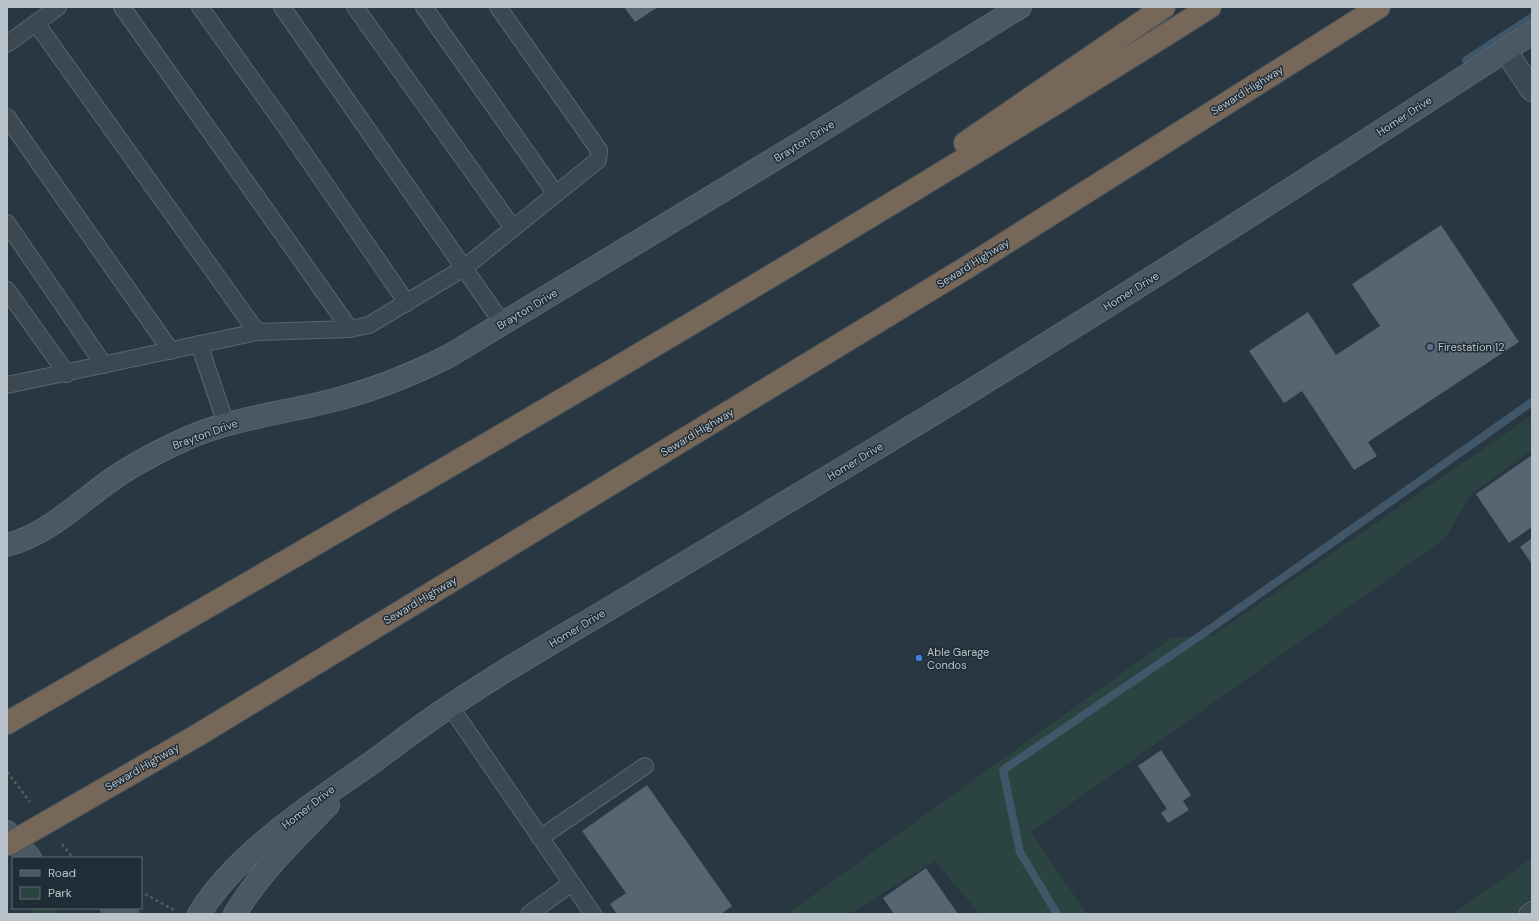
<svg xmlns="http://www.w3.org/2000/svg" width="1539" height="921" viewBox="0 0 1539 921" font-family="'DM Sans',sans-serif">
<rect width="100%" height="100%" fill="#283741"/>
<path fill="#2b4442" d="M1532 415V450L1470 495 1446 538 1031 832 1087 914H980L935 861 849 914H794L791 911 1171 638 1214 635Z
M1532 858V901L1514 914H1452Z
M30 908H52L60 914H32Z"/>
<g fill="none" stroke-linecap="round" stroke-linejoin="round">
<path stroke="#3f5769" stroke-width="8" d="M1466 60 1532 17
M1057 914 1020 852 1003 770 1207 631 1532 402"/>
</g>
<path fill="#566571" d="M624 7H658L635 22Z
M1441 225 1519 342 1368 442 1377 456 1354 470 1302 391 1284 403 1249 351 1308 312 1336 355 1380 326 1352 284Z
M1532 455V527L1509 543 1476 494Z
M1532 538V564L1520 547Z
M1161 750 1191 795 1183 801 1189 810 1168 823 1161 813 1167 809 1138 766Z
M647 785 732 906 721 914H617L610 904 626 893 582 831Z
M926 868 958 914H894L883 898Z"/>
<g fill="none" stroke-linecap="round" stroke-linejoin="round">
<g stroke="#5a666e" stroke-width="18">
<path id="lane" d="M122 7 350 329
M200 7 281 120 407 303
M282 7 503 324
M355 7 513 228
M424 7 556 194
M36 23 257 332
M7 44 58 7
M7 117 171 351
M7 223 104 365
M7 290 67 374
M199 344 226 424
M7 385 257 332 350 329 369 325 464 268 598 160 599 150 498 7
M450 706 593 914
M540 838 645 766
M529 914 572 883
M1527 914 1532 910"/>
</g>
<g stroke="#5a666e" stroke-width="24">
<path id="street" d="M1505 50 1532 90"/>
</g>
<g stroke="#5a666e" stroke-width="24">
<path id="secondary" d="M7 545C49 534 79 502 114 478 139 461 165 448 192 436 236 418 284 413 330 401 371 391 411 375 449 356L801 143 1020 7
M7 832 30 858
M112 908 127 914
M199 914C236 854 309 806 367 766 395 746 422 724 452 705 505 669 562 637 617 604 693 559 769 513 845 467 1077 328 1305 181 1532 33
M235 914C260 872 295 839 328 805"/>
</g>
<g stroke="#47535b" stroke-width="24">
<path id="highway" d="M965 143 1164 7
M7 723C411 489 815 256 1210 7
M198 735 969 266 1379 7"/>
</g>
<path stroke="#4a605f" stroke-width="2.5" stroke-dasharray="3 3" stroke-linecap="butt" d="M7 772 30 802
M62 844 73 858
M145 894 174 910"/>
<use href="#lane" stroke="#3c4851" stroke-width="16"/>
<use href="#street" stroke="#3c4851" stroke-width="22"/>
<use href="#secondary" stroke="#4a5864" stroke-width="22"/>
<use href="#highway" stroke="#776759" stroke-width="22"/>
<g stroke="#47535b" stroke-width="24" stroke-linecap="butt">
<path id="highway-bridge" d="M7 845 198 735"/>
</g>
<use href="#highway-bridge" stroke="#776759" stroke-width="22"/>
</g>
<circle fill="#5c6f8a" stroke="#212d36" stroke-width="1.5" cx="1430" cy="347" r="4"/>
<circle fill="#3f7fe0" stroke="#212d36" stroke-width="1.5" cx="919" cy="658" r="4"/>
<g text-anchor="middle" stroke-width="3" stroke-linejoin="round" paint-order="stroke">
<g font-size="11" fill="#b9c3cb" stroke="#212d36">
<text transform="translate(1247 90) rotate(-32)" y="4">Seward Highway</text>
<text transform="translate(1404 116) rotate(-33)" y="4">Homer Drive</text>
<text transform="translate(804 141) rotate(-32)" y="4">Brayton Drive</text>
<text transform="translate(973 263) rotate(-32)" y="4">Seward Highway</text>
<text transform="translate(1131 291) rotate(-32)" y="4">Homer Drive</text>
<text transform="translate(527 309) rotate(-31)" y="4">Brayton Drive</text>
<text transform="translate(697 432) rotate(-31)" y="4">Seward Highway</text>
<text transform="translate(205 434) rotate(-20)" y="4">Brayton Drive</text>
<text transform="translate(855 461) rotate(-31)" y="4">Homer Drive</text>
<text transform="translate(420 600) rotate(-31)" y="4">Seward Highway</text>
<text transform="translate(577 628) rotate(-31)" y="4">Homer Drive</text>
<text transform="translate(142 767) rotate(-30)" y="4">Seward Highway</text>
<text transform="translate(308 807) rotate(-38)" y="4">Homer Drive</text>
</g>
<g font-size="11" fill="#b9c3cb" stroke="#212d36" text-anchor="start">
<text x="1438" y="351">Firestation 12</text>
<text x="927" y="656">Able Garage<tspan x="927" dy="13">Condos</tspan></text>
</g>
</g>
<rect width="1539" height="921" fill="none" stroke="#b9c3cb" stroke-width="16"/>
<rect x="12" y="857" width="130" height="52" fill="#212d36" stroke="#5e6972"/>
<rect x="20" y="870" width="20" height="6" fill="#4a5864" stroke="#5e6972"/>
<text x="48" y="877" font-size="12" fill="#b9c3cb">Road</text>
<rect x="20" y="887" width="20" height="12" fill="#2b4442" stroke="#5e6972"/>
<text x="48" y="897" font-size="12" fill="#b9c3cb">Park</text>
</svg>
